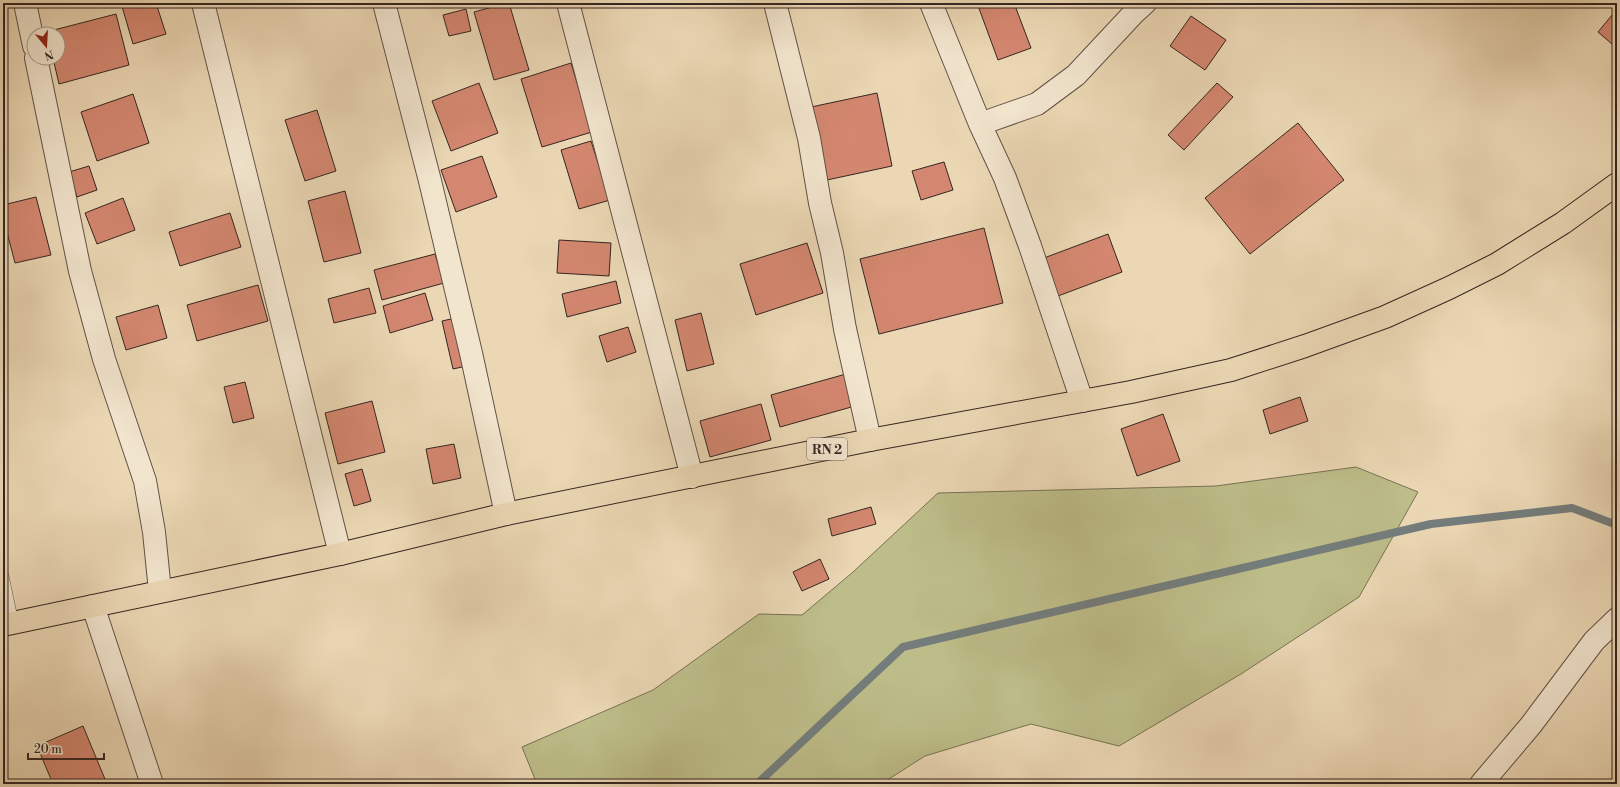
<svg xmlns="http://www.w3.org/2000/svg" width="1620" height="787" viewBox="0 0 1620 787" font-family="'Libre Bodoni',serif">
<rect width="100%" height="100%" fill="#ebd7b4"/>
<filter id="stains"><feTurbulence type="fractalNoise" baseFrequency=".005" numOctaves="4"/><feColorMatrix values="0 0 0 0 .2 0 0 0 0 .09 0 0 0 0 .02 0 0 0 .5 -.17"/></filter>
<radialGradient id="worn" r=".72"><stop offset=".6" stop-color="#630" stop-opacity="0"/><stop offset="1" stop-color="#630" stop-opacity=".3"/></radialGradient>
<path fill="#bdbd89" stroke="#787255" d="M1356 467 1418 492 1359 597 1241 674 1119 746 1031 724 925 756 881 784H537L522 747 653 690 759 614 802 615 853 572 938 493 1216 486Z"/>
<g fill="none" stroke-linecap="round" stroke-linejoin="round">
<path stroke="#747d7c" stroke-width="8" d="M757 784 903 647 1431 524 1572 508 1617 525"/>
</g>
<path fill="#d48770" stroke="#342621" d="M121 3H156L166 34 133 44Z
M469 3H488L470 8Z
M507 3H509L529 70 494 80 474 12Z
M977 3H1014L1031 48 998 60Z
M466 9 471 31 449 36 443 15Z
M1617 9V39L1612 44 1598 32Z
M116 14 129 65 59 84 53 58H58V34H47L46 32Z
M1191 16 1226 40 1205 70 1170 46Z
M571 63 592 132 542 147 521 79Z
M479 83 498 133 451 151 432 101Z
M1217 83 1233 97 1184 150 1168 135Z
M877 93 892 166 827 180 811 107Z
M133 94 149 143 97 161 81 112Z
M317 110 336 171 305 181 285 120Z
M1298 123 1344 180 1250 254 1205 198Z
M591 141 610 200 579 209 561 150Z
M482 156 497 197 456 212 441 170Z
M944 162 953 190 921 200 912 171Z
M89 166 97 190 77 197 69 172Z
M345 191 361 253 324 262 308 201Z
M36 197 51 255 15 263 3 217V205Z
M123 198 135 230 97 244 85 213Z
M230 213 241 247 180 266 169 232Z
M984 228 1003 303 879 334 860 259Z
M1108 234 1122 272 1058 296 1044 258Z
M559 240 611 243 609 276 557 273Z
M807 243 823 293 756 315 740 264Z
M435 254 444 283 382 300 374 270Z
M616 281 621 303 567 317 562 294Z
M258 285 268 321 197 341 187 305Z
M369 288 376 313 334 323 328 299Z
M425 293 433 320 390 333 383 306Z
M158 305 167 338 126 350 116 317Z
M701 313 714 364 687 371 675 320Z
M460 317 471 365 453 369 442 321Z
M628 327 636 352 607 362 599 336Z
M846 374 855 406 780 427 771 395Z
M245 382 254 418 233 423 224 387Z
M1300 397 1308 421 1270 434 1263 410Z
M372 401 385 452 338 464 325 413Z
M761 404 771 440 710 457 700 421Z
M1163 414 1180 461 1137 476 1121 429Z
M454 444 461 478 433 484 426 449Z
M362 469 371 501 354 506 345 474Z
M871 507 876 524 832 536 828 519Z
M820 559 829 579 802 591 793 572Z
M83 726 107 784H53L37 746Z"/>
<g fill="none" stroke-linecap="round" stroke-linejoin="round">
<g stroke="#625246" stroke-width="12">
<path id="service" d="M3 576 13 623"/>
</g>
<g stroke="#625246" stroke-width="24">
<path id="minor" d="M25 3 34 46
M203 3 340 554
M384 3 430 181 471 353 506 514
M568 3 692 477
M775 3 809 138 820 203 832 253 845 329 870 440
M931 3 980 124 1005 178 1030 246 1082 401
M36 58 80 271 104 359 145 481 154 532 160 591
M980 124 1037 104 1076 75 1133 14 1145 3
M93 606 152 784
M1481 784 1531 725 1594 641 1617 619"/>
</g>
<g stroke="#342621" stroke-width="24">
<path id="trunk" d="M3 625 340 554 506 514 870 440 1131 392 1231 370 1305 346 1385 317 1449 288 1497 264 1563 223 1617 184"/>
</g>
<use href="#service" stroke="#f2e5ce" stroke-width="11"/>
<use href="#minor" stroke="#f2e5ce" stroke-width="22"/>
<use href="#trunk" stroke="#ebd7b4" stroke-width="22"/>
</g>
<g text-anchor="middle" stroke-width="3" stroke-linejoin="round" paint-order="stroke">
<rect fill="#f2e5ce" stroke="#6d5f55" stroke-width="1" x="807" y="438" width="40" height="22" rx="3"/>
<g font-size="13" font-weight="bold" fill="#342621">
<text x="827" y="454">RN 2</text>
</g>
</g>
<rect width="1620" height="787" fill="none" stroke="#ebd7b4" stroke-width="16"/>
<rect x="4" y="4" width="1612" height="779" fill="none" stroke="#342621" stroke-width="2"/>
<rect x="8" y="8" width="1604" height="771" fill="none" stroke="#342621"/>
<g transform="translate(46 46) rotate(162)"><circle r="19" fill="#f2e5ce" stroke="#a69989"/>
<path d="M0-3L7 15L0 10L-7 15Z" fill="#8f2418"/>
<text y="-6" font-size="11" font-weight="bold" text-anchor="middle" fill="#342621">N</text>
</g>
<path d="M28 753v6h76v-6" fill="none" stroke="#342621" stroke-width="2"/>
<text x="34" y="753" font-size="12" fill="#342621" stroke="#f2e5ce" stroke-width="3" paint-order="stroke">20 m</text>
<rect width="100%" height="100%" filter="url(#stains)"/>
<rect width="100%" height="100%" fill="url(#worn)"/>
</svg>
